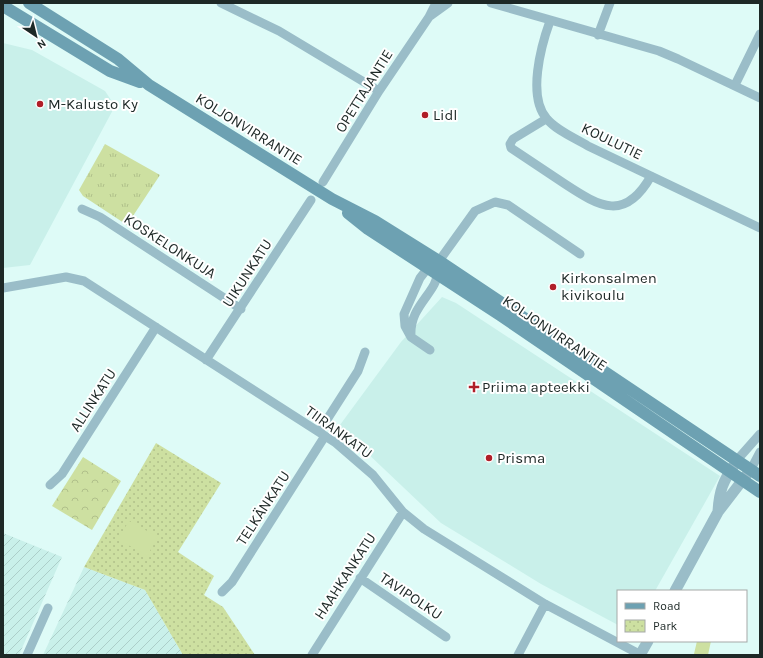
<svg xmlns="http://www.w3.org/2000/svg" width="763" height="658" viewBox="0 0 763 658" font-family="Karla,sans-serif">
<defs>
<pattern id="industrial-furrows" width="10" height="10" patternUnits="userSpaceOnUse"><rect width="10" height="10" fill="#c9f0ea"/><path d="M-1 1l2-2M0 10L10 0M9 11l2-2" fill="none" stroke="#accec9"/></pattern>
<pattern id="grass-tufts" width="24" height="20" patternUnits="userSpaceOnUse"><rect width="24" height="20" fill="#cde0a1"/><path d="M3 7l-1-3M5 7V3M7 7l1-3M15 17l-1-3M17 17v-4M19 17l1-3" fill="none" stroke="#b0c08a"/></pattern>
<pattern id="forest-crowns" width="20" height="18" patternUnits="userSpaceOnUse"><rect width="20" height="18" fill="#cde0a1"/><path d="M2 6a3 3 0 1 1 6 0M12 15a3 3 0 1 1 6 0" fill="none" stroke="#b0c08a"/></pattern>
<pattern id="park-dots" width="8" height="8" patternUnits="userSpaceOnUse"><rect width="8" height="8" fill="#cde0a1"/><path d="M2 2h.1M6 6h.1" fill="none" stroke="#b0c08a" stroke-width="1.8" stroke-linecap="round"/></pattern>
</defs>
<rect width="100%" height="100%" fill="#defbf7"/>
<path fill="#c9f0ea" d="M3 43 32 50 105 91 115 106 30 265 3 268Z
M442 297 456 303 720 476 655 591H618V625L541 584 441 523 364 450 337 429 401 342Z"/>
<path fill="url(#industrial-furrows)" d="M3 533 62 557 19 655H3Z
M84 567 145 590 183 655H43Z"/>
<path fill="url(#grass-tufts)" d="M105 144 160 175 127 225 83 196 79 190Z"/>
<path fill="url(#forest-crowns)" d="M83 457 121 481 92 530 52 506Z"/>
<path fill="url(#park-dots)" d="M156 443 221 483 178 552 214 576 204 595 223 607 255 655H183L145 590 84 567Z"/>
<path fill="#cde0a1" d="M129 521 158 537 147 556 118 539Z
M697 641H711L708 655 694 654Z"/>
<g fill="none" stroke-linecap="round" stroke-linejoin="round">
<path stroke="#9abdc8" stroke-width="9" d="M221 3 279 31 379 91
M491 3 659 51 678 59 760 98
M430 16 448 3
M550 21C541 46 527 97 547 119 557 131 575 138 588 146L760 228
M598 35 610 3
M735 85 760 34
M546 119 513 139 510 144 511 148C529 160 547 172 565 184 600 207 625 222 651 176
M323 182 379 91 429 17 436 3
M82 209 100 217 241 309
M3 288 66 277 84 281 336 443 373 475 403 512 424 529 545 604 641 655
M411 336C409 305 438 293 438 270
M430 350 411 337 405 326 404 314 420 278 427 269 439 261 475 211 495 202 508 205 580 254
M206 360 311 200
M319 432 358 371 365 352
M737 460 760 434
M751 469 760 452
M50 485 62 474 156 327
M360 578 446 637
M222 592 232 582 325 436
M27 655 48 608
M312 655 403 512
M518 655 545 604"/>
<path stroke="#9abdc8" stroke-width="11" d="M718 512C719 491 723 481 735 464
M675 591 718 512 748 473
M640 655 648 641"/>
<path stroke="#6da1b2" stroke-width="12" d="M29 3 118 59 149 85 332 199 375 221 439 261 760 476
M3 6 110 71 140 82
M348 213 368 229 500 315 760 492"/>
</g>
<g fill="#b01e28" stroke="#fff" stroke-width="1.5">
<circle cx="40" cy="104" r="4"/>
<circle cx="425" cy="115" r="4"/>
<circle cx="553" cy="287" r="4"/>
<path d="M472 381h4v4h4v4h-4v4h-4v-4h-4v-4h4z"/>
<circle cx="489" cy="458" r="4"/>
</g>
<g text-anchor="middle" stroke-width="4" stroke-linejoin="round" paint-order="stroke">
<g font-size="15" fill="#1d2826" stroke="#fff">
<text transform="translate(364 91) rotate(-58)" y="5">OPETTAJANTIE</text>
<text transform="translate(249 129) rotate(32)" y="5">KOLJONVIRRANTIE</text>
<text transform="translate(612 141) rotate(26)" y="5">KOULUTIE</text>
<text transform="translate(170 246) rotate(33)" y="5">KOSKELONKUJA</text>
<text transform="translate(247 273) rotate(-57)" y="5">UIKUNKATU</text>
<text transform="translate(555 333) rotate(34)" y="5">KOLJONVIRRANTIE</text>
<text transform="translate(93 400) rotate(-57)" y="5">ALLINKATU</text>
<text transform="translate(339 432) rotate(36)" y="5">TIIRANKATU</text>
<text transform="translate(263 508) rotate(-57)" y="5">TELKÄNKATU</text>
<text transform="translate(345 576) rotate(-57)" y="5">HAAHKANKATU</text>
<text transform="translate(411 596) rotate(34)" y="5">TAVIPOLKU</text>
</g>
<g font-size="15" fill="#1d2826" stroke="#fff" text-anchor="start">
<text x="48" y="109">M-Kalusto Ky</text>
<text x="433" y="120">Lidl</text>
<text x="561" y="283">Kirkonsalmen<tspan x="561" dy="17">kivikoulu</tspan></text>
<text x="482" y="392">Priima apteekki</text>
<text x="497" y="463">Prisma</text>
</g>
</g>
<rect width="763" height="658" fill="none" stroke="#1d2826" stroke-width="8"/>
<rect x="617" y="590" width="130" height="52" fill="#ffffff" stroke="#a5a9a8"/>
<rect x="625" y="603" width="20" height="6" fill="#6da1b2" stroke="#a5a9a8"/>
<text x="653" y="610" font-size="12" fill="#1d2826">Road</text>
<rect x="625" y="620" width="20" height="12" fill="url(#park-dots)" stroke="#a5a9a8"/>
<text x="653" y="630" font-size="12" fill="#1d2826">Park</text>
<g transform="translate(36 36) rotate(145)" stroke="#ffffff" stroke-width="3" paint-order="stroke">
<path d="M0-3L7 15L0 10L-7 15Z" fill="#1d2826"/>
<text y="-6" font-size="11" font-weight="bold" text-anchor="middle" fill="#1d2826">N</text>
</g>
</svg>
